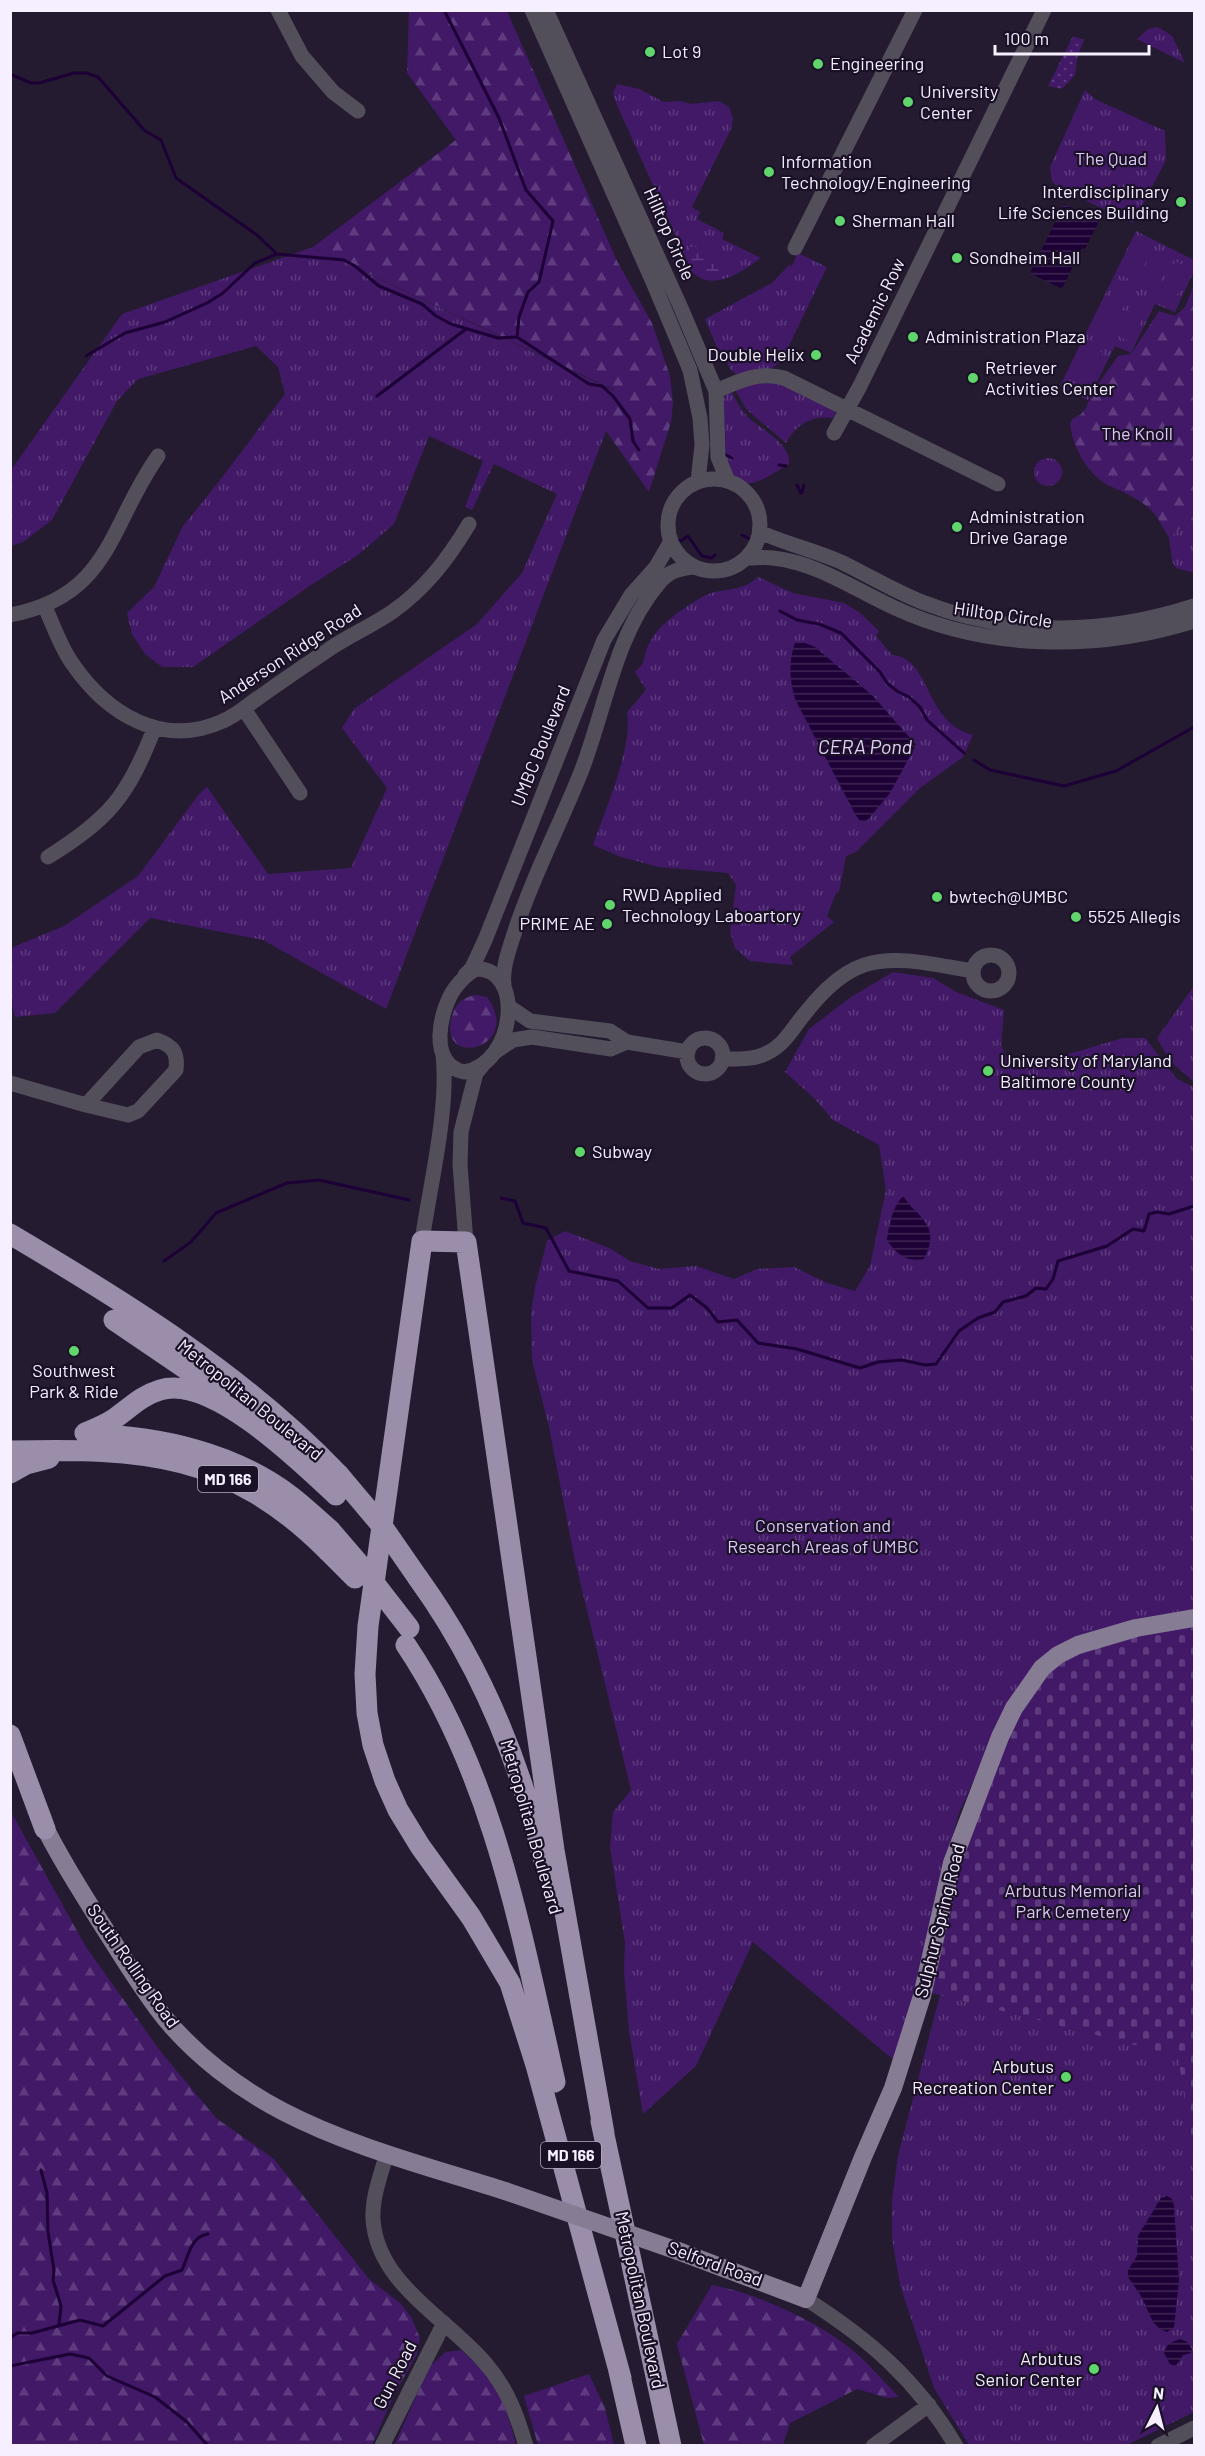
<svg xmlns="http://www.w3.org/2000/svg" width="1205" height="2456" viewBox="0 0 1205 2456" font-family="Barlow,sans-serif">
<defs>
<pattern id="grass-tufts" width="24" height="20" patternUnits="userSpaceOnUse" patternTransform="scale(1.5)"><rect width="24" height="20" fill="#411967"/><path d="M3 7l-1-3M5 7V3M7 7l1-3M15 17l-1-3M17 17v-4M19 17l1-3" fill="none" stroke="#5d3b7e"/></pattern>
<pattern id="forest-firs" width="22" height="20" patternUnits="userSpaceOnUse" patternTransform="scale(1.5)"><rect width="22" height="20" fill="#411967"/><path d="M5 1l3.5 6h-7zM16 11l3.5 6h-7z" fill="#5d3b7e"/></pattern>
<pattern id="wetland-marsh" width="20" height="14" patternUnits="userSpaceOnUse" patternTransform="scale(1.5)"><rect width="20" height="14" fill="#411967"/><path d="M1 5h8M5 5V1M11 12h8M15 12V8" fill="none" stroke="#5d3b7e"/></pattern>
<pattern id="cemetery-stones" width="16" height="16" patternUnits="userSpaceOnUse" patternTransform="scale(1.5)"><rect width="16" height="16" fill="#411967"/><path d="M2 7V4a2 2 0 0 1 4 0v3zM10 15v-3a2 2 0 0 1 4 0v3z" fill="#5d3b7e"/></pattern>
<pattern id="garden-dots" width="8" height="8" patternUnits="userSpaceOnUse" patternTransform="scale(1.5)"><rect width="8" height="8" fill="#411967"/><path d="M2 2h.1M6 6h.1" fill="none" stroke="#5d3b7e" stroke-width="1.8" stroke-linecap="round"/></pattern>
<pattern id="water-rules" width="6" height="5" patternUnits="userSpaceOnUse" patternTransform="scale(1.5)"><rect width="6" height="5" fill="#1d0036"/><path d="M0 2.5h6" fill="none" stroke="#3e2654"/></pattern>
</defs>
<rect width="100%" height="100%" fill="#241b31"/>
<path fill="url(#grass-tufts)" d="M1158 27 1172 36 1185 63 1137 39 1148 29Z
M617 84 639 89 664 102 680 101 691 104 719 101 729 107 733 119 731 129 692 207 700 212 697 219 724 233 722 239 761 258C743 271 713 293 692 272L617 105 613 93Z
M1085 90 1095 99 1165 131 1166 160 1133 223 1057 187 1052 181 1050 167Z
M1136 231 1194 260V271L1175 312 1155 304 1131 353 1115 346 1088 400 1060 386Z
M313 247 614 391 606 431 386 1009 263 940 150 918 55 1013 15 1017 11 1001V948L64 926 138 876 199 794 207 787 268 874 351 868 387 788 342 728 354 709 477 624 522 573 557 494 494 464 472 510 465 507 483 461 429 436 394 524 358 555 311 585 193 667H162L145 654 132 634 127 613 154 587 183 526 217 484 285 394 278 367 256 346 138 379 117 401 52 520 23 542 11 546V470L122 314Z
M798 253 827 267 783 358 775 366 770 370 737 375 731 370 723 354 720 355 705 319 772 283 789 265 792 266Z
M757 381H775L836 412 833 418C811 415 796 425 786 443L746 409 736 391Z
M731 391C736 400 740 409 747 416 760 430 792 442 789 465L785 464 784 467C756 484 738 497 725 455L730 458V456L724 452 722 399Z
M1034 472a14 14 0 1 1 28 0a14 14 0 1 1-28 0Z
M1194 516V573L1176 568 1172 561 1169 538Z
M758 577 793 593 844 603 859 612 879 631 876 636 892 655C932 658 923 722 973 735L963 757 920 788 856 852 846 856 839 892 836 893 827 916 834 922 790 957 793 964 792 965 750 961 735 948 730 932 736 885 728 873 659 867 621 857 593 845C605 810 633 748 627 712L646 690 635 672C647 661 642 662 647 648 654 631 670 617 685 608 693 602 706 594 715 592 730 589 746 589 758 577Z
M893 972 933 978 956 992 1004 1010 1001 1046 1014 1070 1123 1038H1145L1177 1079 1194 1087V1612L1000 1722 959 1813 935 1897 918 1987 895 2061 753 1942 696 2066 643 2114 629 2031 624 1971 625 1943 610 1847 613 1812 631 1790 575 1561 549 1427 532 1360 531 1313 535 1287 547 1241 565 1231 609 1248 630 1261 659 1269 696 1266 734 1279 757 1269 794 1267 827 1283 855 1291 870 1266 886 1190 879 1145 833 1120 814 1098 785 1072 809 1029 851 997Z
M1194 986V1082L1170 1061 1157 1038Z
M940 1995 1179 2056 1194 2160V2412L1127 2445H969L934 2388 900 2285 892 2238V2200L898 2156Z"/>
<path fill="url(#forest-firs)" d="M409 11H507L617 261 652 323 670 376 673 403 671 422 649 492 606 431 614 390 313 247 456 140 407 73Z
M1194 285V516L1169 538C1164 530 1159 518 1152 511 1141 500 1126 493 1112 487 1089 477 1073 449 1070 424L1073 418 1080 415 1086 408 1093 391 1118 356 1131 354 1159 311 1175 316 1185 307Z
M475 995 487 997C525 1048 436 1071 452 1016 456 1003 462 998 475 995Z
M11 1812 86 1947 161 2052 216 2118 274 2159 369 2279 400 2303 411 2317 420 2338 417 2354 394 2395 372 2445H11Z
M712 2285C755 2293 810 2318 846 2345 865 2359 882 2380 899 2397L887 2398 857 2389 790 2423 783 2445H704L677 2344Z
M461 2350C496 2381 505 2400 516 2445L394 2446 429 2367 446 2352Z
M589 2374 605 2408 614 2445H538L524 2396Z"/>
<path fill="url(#wetland-marsh)" d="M690 247H697L707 259 732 263 733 269 719 276 696 272 688 251Z"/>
<path fill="url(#cemetery-stones)" d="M1194 1624V2160L1178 2056 928 1992 957 1865 1006 1740 1032 1689 1059 1661 1101 1643Z"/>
<path fill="url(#garden-dots)" d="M1073 36 1084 40 1077 58 1075 75 1062 89 1048 86Z"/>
<path fill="#411967" d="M1137 242 1152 250 1136 282 1121 275Z
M1156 252 1171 259 1155 292 1140 284Z
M1175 261 1190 269 1174 301 1159 294Z
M1112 293 1127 300 1111 332 1096 325Z
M1132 302 1147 309 1131 342 1116 335Z
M1088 345 1103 353 1087 385 1072 378Z"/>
<path fill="url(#water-rules)" d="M1064 204 1099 221 1085 249 1082 248 1062 289 1030 273Z
M795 643H805L815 647 873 696 916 745 890 793 866 822 860 821 855 814 795 699C790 680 788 663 795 643Z
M903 1196C920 1220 941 1225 924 1259 906 1262 897 1255 887 1240 889 1225 892 1208 903 1196Z
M1167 2196 1172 2199 1174 2206 1179 2281 1174 2327 1167 2332 1160 2329 1153 2322 1141 2296 1128 2277V2270L1137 2256 1138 2236 1161 2198Z
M1180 2339 1187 2342 1192 2349 1191 2353 1183 2355 1176 2366 1170 2364 1164 2353 1168 2344Z"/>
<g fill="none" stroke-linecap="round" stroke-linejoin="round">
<path stroke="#1d0036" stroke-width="3" d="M444 10 499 118 526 190 553 221 539 282 528 292 519 317 517 337
M10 74 31 83H39L74 73H86L98 77 145 131 161 140 176 178 257 235 277 254 344 260 355 266 379 286 422 304 436 316 451 324 498 338 517 337 589 384 602 386 613 396 630 419 633 441 639 450
M86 356 125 333 165 322 207 303 223 293 255 263 277 254
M377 396 466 329
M724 454 732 458
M779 465 786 466
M797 485 801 493
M802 493 804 485
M742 535 750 539
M677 540 681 541 688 536 702 556 711 558 715 555
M780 611 797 620 819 624 841 633 880 672 887 683 897 691 909 697 920 707 927 720 964 753
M974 760 990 770 1064 786 1116 771 1194 727
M501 1198 515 1201 523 1223 546 1228 569 1271 618 1281 648 1308H672L690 1295 707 1308 718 1322 737 1320 758 1343 797 1349 860 1368 878 1362 902 1360 925 1365 936 1364 959 1331 978 1318 995 1312 1003 1302 1026 1296 1036 1288 1046 1289 1053 1279 1058 1261 1107 1246 1133 1229 1144 1231 1149 1214 1157 1212 1169 1214 1194 1206
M164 1261 191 1242 216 1213 287 1183 319 1180 409 1200
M41 2170 47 2193 48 2232 54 2270 53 2280 61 2306 59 2324
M10 2338 17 2333H32L80 2320 103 2326 165 2276 182 2270C188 2257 191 2236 208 2234
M10 2366 70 2354 89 2358 107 2376 155 2397 187 2422 208 2446"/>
<path stroke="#534f5a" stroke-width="15" d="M278 10 302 56 333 92 358 111
M532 10 653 282 690 370 700 418 702 445 698 481
M546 10 681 308 716 391 718 457 728 481
M795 248 915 10
M716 391C739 381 759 371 784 378L998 484
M834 433 860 386 1044 10
M668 525a46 46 0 1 1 92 0a46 46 0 1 1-92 0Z
M760 532C786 544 814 550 841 562 868 575 894 591 922 602 1011 637 1105 635 1194 606
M746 558C755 558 764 557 773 558 818 563 855 590 895 608 988 651 1098 651 1194 621
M44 605C53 624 60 646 72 663 106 713 162 749 223 721 237 715 249 704 261 696 282 681 304 666 325 652 346 637 370 627 392 612 425 589 448 559 469 524
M10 615C111 596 109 525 158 456
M244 709 300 793
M48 857C109 819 128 796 154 729
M973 973a18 18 0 1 1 36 0a18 18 0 1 1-36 0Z
M476 969C524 967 517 1063 464 1072 427 1064 440 1009 455 988 461 980 467 974 476 969Z
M465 975 472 968 485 940 604 640 631 595 656 567 671 541
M504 985C502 969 508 953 513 937 531 880 559 827 581 772 605 711 615 634 659 583 669 571 680 568 695 567
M508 1006 530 1021 610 1031 627 1042 688 1052
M687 1056a18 18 0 1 1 36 0a18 18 0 1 1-36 0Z
M157 1040C173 1046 178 1052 176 1070L138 1111 128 1115 86 1105 139 1047Z
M495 1052 513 1040 532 1037 611 1049 627 1042
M722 1059C737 1059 754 1060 767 1053 782 1046 790 1033 799 1021 816 999 837 974 864 965 898 954 939 966 973 971
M10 1083 86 1105
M422 1241C430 1185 449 1110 443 1054
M466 1242 460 1165 461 1132 476 1073 482 1066
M387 2153C381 2174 372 2197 373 2219 377 2285 449 2319 486 2364 507 2388 517 2415 526 2446
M806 2299C869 2339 917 2380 956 2446
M382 2446 444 2323
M873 2446 929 2405
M1158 2446 1194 2428"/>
<path stroke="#867c94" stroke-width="18" d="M39 1816C57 1853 79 1888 101 1923 121 1954 141 1988 164 2017 195 2055 238 2088 282 2111 351 2147 430 2167 505 2191
M678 2251 806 2299 863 2157 893 2088 922 1996 952 1863 1000 1737 1014 1708 1042 1668 1058 1655 1078 1645 1136 1628 1194 1618"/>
<path stroke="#9a8eab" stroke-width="21" d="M10 1234C127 1303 245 1376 339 1475
M114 1320 220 1392
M85 1433C95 1429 105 1425 114 1419 130 1408 140 1396 160 1390 211 1374 300 1461 336 1495
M89 1434C161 1437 233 1452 292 1497 305 1507 317 1519 330 1530
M10 1451C143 1448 229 1452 328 1551
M10 1473 26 1464 49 1458
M418 1578C481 1665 520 1761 545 1865
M406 1645C493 1775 521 1931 555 2082
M10 1735 45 1829
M601 2121 671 2446
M604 2133 554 1850 466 1242 422 1241 368 1626 365 1674 367 1713 373 1745 385 1781 398 1810 420 1846 471 1917 510 1983 536 2065 621 2378
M618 2367 636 2446"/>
<path stroke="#867c94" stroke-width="18" d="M505 2191 678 2251"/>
<path stroke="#9a8eab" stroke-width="21" d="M339 1475 382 1526 418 1578
M330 1530 361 1566 409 1628
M328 1551 355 1578"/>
</g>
<g fill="#60d56b" stroke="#1b1127" stroke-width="2">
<circle cx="650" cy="52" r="6"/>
<circle cx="818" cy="64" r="6"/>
<circle cx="908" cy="102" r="6"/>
<circle cx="769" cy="172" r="6"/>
<circle cx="1181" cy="202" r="6"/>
<circle cx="840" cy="221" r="6"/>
<circle cx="957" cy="258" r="6"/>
<circle cx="913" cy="337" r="6"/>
<circle cx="816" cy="355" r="6"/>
<circle cx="973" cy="378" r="6"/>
<circle cx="957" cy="527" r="6"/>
<circle cx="937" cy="897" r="6"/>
<circle cx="610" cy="905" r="6"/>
<circle cx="1076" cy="917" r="6"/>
<circle cx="607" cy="924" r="6"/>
<circle cx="988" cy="1071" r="6"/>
<circle cx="580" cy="1152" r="6"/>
<circle cx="74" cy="1351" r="6"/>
<circle cx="1066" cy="2077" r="6"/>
<circle cx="1094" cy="2369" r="6"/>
</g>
<g text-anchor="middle" stroke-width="4.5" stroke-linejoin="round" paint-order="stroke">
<g fill="#1b1127" stroke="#b4acbe" stroke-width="1.5">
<rect x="198" y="1466" width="60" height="26" rx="4.5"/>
<rect x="541" y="2142" width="60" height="26" rx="4.5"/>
</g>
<g font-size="16" font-weight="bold" fill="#f5efff">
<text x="228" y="1485">MD 166</text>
<text x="571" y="2161">MD 166</text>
</g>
<g font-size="18" fill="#f5efff" stroke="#1b1127" text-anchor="start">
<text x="662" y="58">Lot 9</text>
<text x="830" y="70">Engineering</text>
<text x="920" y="98">University<tspan x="920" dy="21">Center</tspan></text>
<text x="781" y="168">Information<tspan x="781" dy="21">Technology/Engineering</tspan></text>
<text x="1169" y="198" text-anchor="end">Interdisciplinary<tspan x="1169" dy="21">Life Sciences Building</tspan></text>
<text x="852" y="227">Sherman Hall</text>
<text x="969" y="264">Sondheim Hall</text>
<text x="925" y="343">Administration Plaza</text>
<text x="804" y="361" text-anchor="end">Double Helix</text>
<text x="985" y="374">Retriever<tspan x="985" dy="21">Activities Center</tspan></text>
<text x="969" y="523">Administration<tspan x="969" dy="21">Drive Garage</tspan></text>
<text x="622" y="901">RWD Applied<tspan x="622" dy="21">Technology Laboartory</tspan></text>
<text x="949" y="903">bwtech@UMBC</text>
<text x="1088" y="923">5525 Allegis</text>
<text x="595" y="930" text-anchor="end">PRIME AE</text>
<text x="1000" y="1067">University of Maryland<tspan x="1000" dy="21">Baltimore County</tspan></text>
<text x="592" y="1158">Subway</text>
<text x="74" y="1377" text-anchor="middle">Southwest<tspan x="74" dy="21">Park &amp; Ride</tspan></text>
<text x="1054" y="2073" text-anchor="end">Arbutus<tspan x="1054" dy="21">Recreation Center</tspan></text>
<text x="1082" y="2365" text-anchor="end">Arbutus<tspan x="1082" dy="21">Senior Center</tspan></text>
</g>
<g font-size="18" fill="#dbc9f6" stroke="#1b1127">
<text x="1111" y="165">The Quad</text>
<text x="1137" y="440">The Knoll</text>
<text x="823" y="1532">Conservation and<tspan x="823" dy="21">Research Areas of UMBC</tspan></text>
<text x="1073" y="1897">Arbutus Memorial<tspan x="1073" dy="21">Park Cemetery</tspan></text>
</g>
<g font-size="18" fill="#f5efff" stroke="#1b1127">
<text transform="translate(669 234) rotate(66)" y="6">Hilltop Circle</text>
<text transform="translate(875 311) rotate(-64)" y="6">Academic Row</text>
<text transform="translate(1003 615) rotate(8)" y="6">Hilltop Circle</text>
<text transform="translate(290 654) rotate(-33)" y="6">Anderson Ridge Road</text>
<text transform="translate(541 746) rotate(-68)" y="6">UMBC Boulevard</text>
<text transform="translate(250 1400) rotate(39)" y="6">Metropolitan Boulevard</text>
<text transform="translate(531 1827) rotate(74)" y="6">Metropolitan Boulevard</text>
<text transform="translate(940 1921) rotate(-76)" y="6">Sulphur Spring Road</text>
<text transform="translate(133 1966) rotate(55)" y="6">South Rolling Road</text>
<text transform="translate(715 2264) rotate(20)" y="6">Selford Road</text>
<text transform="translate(640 2300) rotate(78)" y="6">Metropolitan Boulevard</text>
<text transform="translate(395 2375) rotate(-63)" y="6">Gun Road</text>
</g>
<g font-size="20" font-style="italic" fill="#e1cffc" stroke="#1b1127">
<text x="865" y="754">CERA Pond</text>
</g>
</g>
<rect width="1205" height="2456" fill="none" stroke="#f5efff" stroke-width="24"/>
<g transform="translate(1157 2408) rotate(6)" stroke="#1b1127" stroke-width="4.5" paint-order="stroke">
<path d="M0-4.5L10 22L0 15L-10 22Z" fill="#f5efff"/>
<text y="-9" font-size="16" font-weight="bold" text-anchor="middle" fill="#f5efff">N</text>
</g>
<path d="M995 45v9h154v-9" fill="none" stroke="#f5efff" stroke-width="3"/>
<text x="1004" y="45" font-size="18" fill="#f5efff" stroke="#1b1127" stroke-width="4.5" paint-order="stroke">100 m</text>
</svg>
